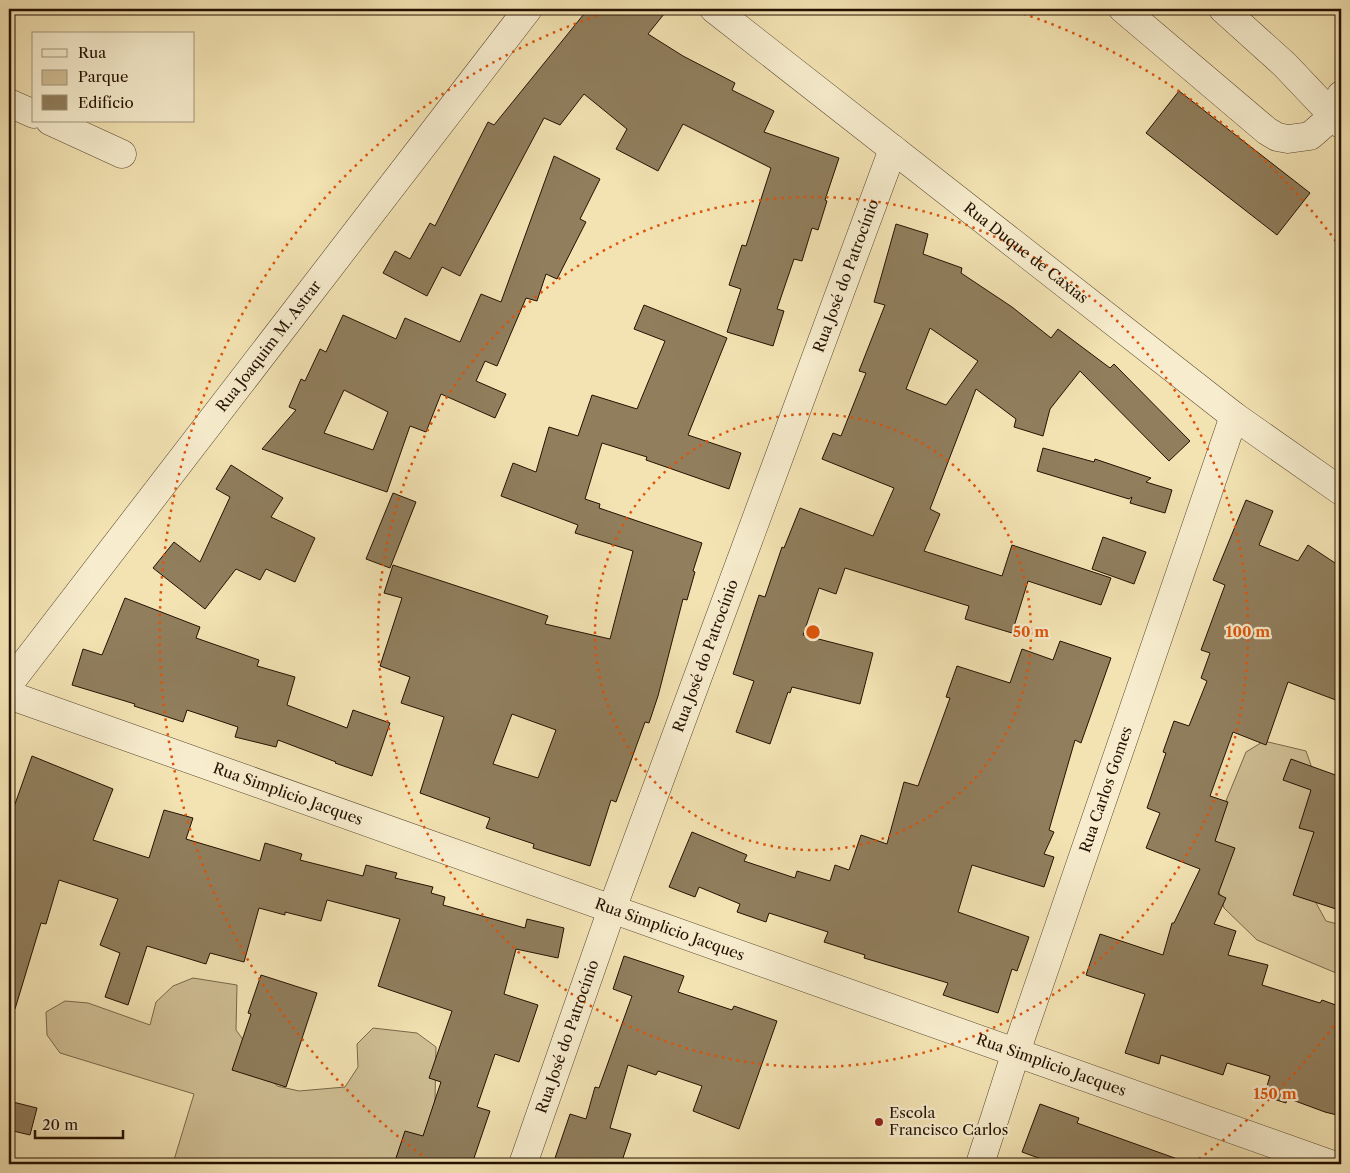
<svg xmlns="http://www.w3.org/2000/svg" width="1350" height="1173" viewBox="0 0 1350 1173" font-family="'Libre Caslon Text',serif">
<rect width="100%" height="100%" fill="#f3e3b3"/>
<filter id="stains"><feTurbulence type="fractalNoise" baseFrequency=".004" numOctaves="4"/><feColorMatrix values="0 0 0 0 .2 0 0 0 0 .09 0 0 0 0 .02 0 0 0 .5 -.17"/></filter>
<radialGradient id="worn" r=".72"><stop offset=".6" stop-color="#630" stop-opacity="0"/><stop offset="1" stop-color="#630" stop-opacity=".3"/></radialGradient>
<path fill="#d0bf95" stroke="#7a684a" d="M1264 741 1306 751 1328 814 1315 901 1326 921 1341 925V975L1257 940 1224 908 1210 862 1219 818 1246 752Z
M193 978 237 985 236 1030 277 1086 299 1091 345 1087 358 1067 357 1044 373 1028 417 1033 436 1047 434 1158 437 1164H174V1160L194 1094 60 1053 47 1035 46 1012 65 1001 88 1003 150 1025 156 1002 173 986Z"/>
<path fill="#907e5d" stroke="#241100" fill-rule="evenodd" d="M588 9H668L648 34 683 56 735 83 732 90 774 111 764 132 839 158 825 200 827 201 818 230 812 228 802 261 794 259 777 309 784 311 773 346 727 332 741 289 729 285 742 245 746 246 771 168 683 124 658 171 616 149 627 129 584 94 560 125 544 118 460 276 442 267 427 296 383 273 395 251 410 259 430 223 435 226 488 122 494 125Z
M1179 91 1310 193 1277 235 1146 133Z
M554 156 600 179 580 219 586 222 557 279 546 274 537 301 526 298 497 366 485 361 476 381 506 394 495 418 441 394 426 432 410 426 387 492 262 449 296 410 289 407 301 379 305 381 320 349 326 352 343 315 396 339 405 318 460 342 481 294 501 302ZM344 390 388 412 373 450 324 433Z
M896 224 928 234 923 254 962 268 961 273 1012 307 1051 338 1058 329 1110 368 1114 364 1190 441 1169 461 1080 371 1050 409 1043 436 1014 427 1016 419 976 389 930 509 940 514 924 551 1002 576 1012 545 1111 578 1101 605 1028 581 1012 633 965 619 969 606 845 568 836 594 819 588 803 635 873 653 860 704 792 687 790 693 788 692 770 744 736 732 754 681 733 674 759 595 765 597 782 547 784 548 800 508 873 536 894 488 822 459 833 433 841 436 866 373 859 371 885 305 874 302ZM930 328 978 361 946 405 906 389Z
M644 305 727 338 688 435 741 453 729 489 646 460 647 457 602 443 585 499 600 504 599 508 702 543 693 571 695 572 687 600 683 599 658 696 649 723 645 722 616 802 611 800 590 866 533 848 534 844 486 828 490 818 420 793 444 717 401 703 410 677 380 666 402 598 384 593 393 565 548 616 545 624 610 639 633 551 575 533 578 525 501 496 513 463 536 472 549 427 578 436 592 395 637 409 665 341 634 329ZM512 714 556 730 538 778 493 764Z
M1043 448 1094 462 1095 459 1151 478 1146 482 1172 490 1165 513 1130 503 1132 497 1129 499 1037 471Z
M231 465 283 498 271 517 315 538 295 582 266 569 260 580 236 569 205 609 153 568 174 542 200 562 230 497 216 489Z
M393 493 416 502 390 568 366 559Z
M1246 500 1273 511 1259 545 1298 561 1308 545 1341 567V702L1288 682 1266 745 1233 732 1210 796 1228 802 1215 841 1235 848 1218 894 1226 898 1214 924 1236 931 1228 955 1268 965 1262 985 1320 1003 1322 1000 1341 1007V1116L1325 1112 1287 1098 1286 1103 1264 1096 1270 1076 1227 1063 1223 1075 1161 1055 1159 1064 1125 1053 1145 994 1086 975 1100 934 1163 955 1172 923H1174L1200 869 1146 848 1160 813 1147 808 1166 753 1163 752 1174 721 1189 726 1207 681 1201 678 1210 653 1201 650 1225 585 1213 580Z
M1103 537 1146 552 1134 584 1092 569Z
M125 598 200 627 196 638 259 660 257 666 295 677 287 705 347 728 353 710 390 723 372 776 335 763 336 762 278 740 276 747 235 737 238 727 187 710 183 722 134 706 135 704 72 685 83 649 102 655Z
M1060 641 1111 658 1081 743 1075 740 1049 830 1054 832 1044 854 1054 857 1044 887 972 865 958 912 1029 937 1017 971 1012 969 998 1013 943 995 948 983 864 958 865 955 824 942 828 932 769 913 766 922 737 912 740 904 699 887 695 897 669 887 692 832 747 855 744 861 795 878 797 871 830 881 835 865 849 870 861 835 887 844 904 782 918 786 950 698 946 697 957 666 1010 683 1022 649 1053 660Z
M32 756 113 789 93 840 149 858 164 810 193 818 186 839 260 861 265 843 302 854 300 860 363 876 366 865 397 873 395 878 433 887 431 893 445 897 443 905 525 928 527 919 564 928 558 958 516 949 504 994 538 1005 519 1062 495 1054 477 1107 490 1111 472 1164H394L405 1131 423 1136 441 1082 429 1078 452 1011 378 986 400 919 327 900 321 921 285 912V915L259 908 244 962 210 953 206 964 147 946 128 1005 105 997 120 953 100 945 118 899 59 880 46 924 41 923 15 1009 9 1008V821Z
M1291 759 1341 777V892L1336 909 1293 895 1314 832 1299 828 1311 790 1283 780Z
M624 956 684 976 678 992 732 1010 734 1006 777 1021 739 1129 693 1111 702 1086 658 1071 656 1075 628 1065 610 1128 631 1134 621 1164H553L570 1114 586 1119 595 1087 599 1088 632 996 613 989Z
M261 975 317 993 286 1087 232 1070 251 1014 248 1013Z
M9 1101 37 1108 30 1135 9 1130Z
M1040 1104 1079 1118 1077 1123 1183 1161 1182 1164H1055L1022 1152Z"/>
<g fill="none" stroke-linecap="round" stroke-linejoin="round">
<g stroke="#58462d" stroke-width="29">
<g id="minor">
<path id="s1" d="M714 9 1234 416 1341 491"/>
<path d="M1123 9 1267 131 1277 137 1288 139 1310 136 1333 116 1341 95"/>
<path d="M1223 9 1285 65 1341 124"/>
<path d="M9 103 34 114"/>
<path d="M50 121 122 154"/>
<path id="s2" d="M9 684 528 9"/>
<path id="s3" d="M9 695 1330 1164"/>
<path id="s4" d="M523 1164 612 909 893 149"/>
<path id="s5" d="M980 1164 1016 1052 1234 416"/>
</g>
</g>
<use href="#minor" stroke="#f7edce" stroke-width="28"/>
</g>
<g fill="none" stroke="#de550b" stroke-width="2.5" stroke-dasharray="2.5 5">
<circle cx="813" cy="632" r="218"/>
<circle cx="813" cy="632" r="435"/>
<path d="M1338 1020A653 653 0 0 1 1192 1164M434 1164A653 653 0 0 1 617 9M1009 9A653 653 0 0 1 1338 244"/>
</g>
<circle fill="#8f2418" stroke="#f7edce" stroke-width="2" cx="879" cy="1122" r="5"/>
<g text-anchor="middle" stroke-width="4.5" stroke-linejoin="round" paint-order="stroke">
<g font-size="15" fill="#241100" stroke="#f7edce">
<text dy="5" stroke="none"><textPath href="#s1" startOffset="396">Rua Duque de Caxias</textPath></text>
<text dy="5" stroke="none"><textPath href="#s4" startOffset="945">Rua José do Patrocínio</textPath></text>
<text dy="5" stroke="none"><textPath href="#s2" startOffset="426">Rua Joaquim M. Astrar</textPath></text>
<text dy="5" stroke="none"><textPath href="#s4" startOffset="540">Rua José do Patrocínio</textPath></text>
<text dy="5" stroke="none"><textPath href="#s5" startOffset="395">Rua Carlos Gomes</textPath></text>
<text dy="5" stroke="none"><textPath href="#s3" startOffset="296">Rua Simplicio Jacques</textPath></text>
<text dy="5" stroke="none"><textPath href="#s3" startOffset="701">Rua Simplicio Jacques</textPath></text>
<text dy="5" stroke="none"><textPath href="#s4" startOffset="135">Rua José do Patrocínio</textPath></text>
<text dy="5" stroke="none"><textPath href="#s3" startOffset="1106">Rua Simplicio Jacques</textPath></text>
</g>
<g font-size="15" fill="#241100" stroke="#f7edce" text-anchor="start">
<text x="889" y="1118">Escola<tspan x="889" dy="17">Francisco Carlos</tspan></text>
</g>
</g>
<circle cx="813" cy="632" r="8" fill="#de550b" stroke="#f7edce" stroke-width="2.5"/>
<g font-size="15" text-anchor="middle" font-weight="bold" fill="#de550b" stroke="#f7edce" stroke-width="4.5" stroke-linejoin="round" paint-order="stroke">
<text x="1031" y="637">50 m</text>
<text x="1248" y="637">100 m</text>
<text x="1275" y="1099">150 m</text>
</g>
<rect width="1350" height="1173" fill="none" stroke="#f3e3b3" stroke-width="30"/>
<rect x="10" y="10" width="1330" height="1153" fill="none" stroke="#241100" stroke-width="2.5"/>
<rect x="15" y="15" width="1320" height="1143" fill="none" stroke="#241100"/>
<rect x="32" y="32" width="162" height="90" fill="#f7edce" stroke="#a3957c"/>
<rect x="42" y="49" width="25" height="8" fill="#f7edce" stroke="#a3957c"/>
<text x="78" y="58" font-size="15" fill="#241100">Rua</text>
<rect x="42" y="70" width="25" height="15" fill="#d0bf95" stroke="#a3957c"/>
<text x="78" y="82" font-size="15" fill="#241100">Parque</text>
<rect x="42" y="95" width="25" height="15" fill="#907e5d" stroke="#a3957c"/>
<text x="78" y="108" font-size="15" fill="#241100">Edifício</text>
<path d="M35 1130v8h88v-8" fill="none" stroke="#241100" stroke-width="2.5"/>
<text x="42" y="1130" font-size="15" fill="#241100" stroke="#f7edce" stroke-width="4" paint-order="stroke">20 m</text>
<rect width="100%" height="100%" filter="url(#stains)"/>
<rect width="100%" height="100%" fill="url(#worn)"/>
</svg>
